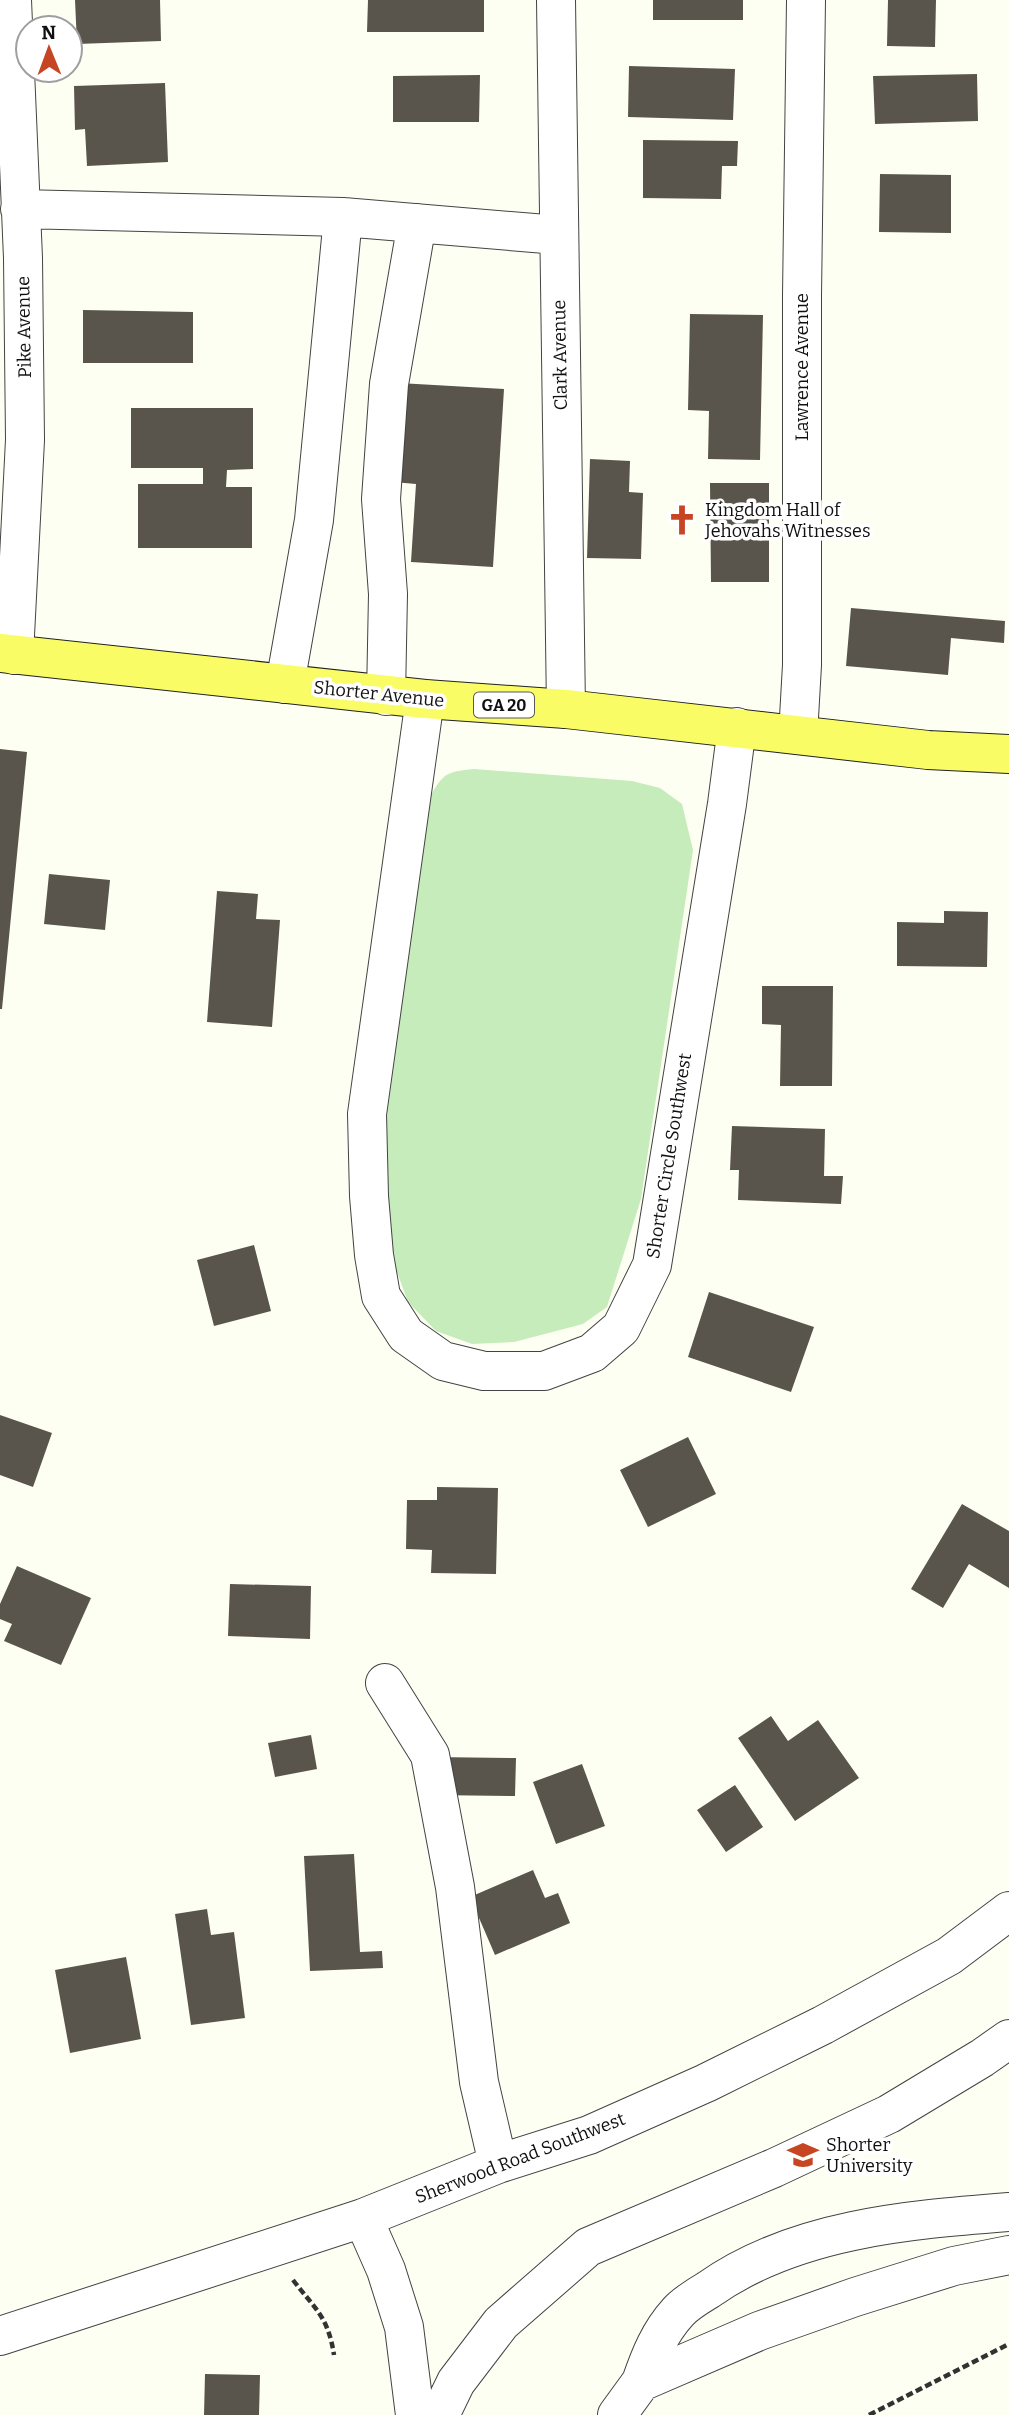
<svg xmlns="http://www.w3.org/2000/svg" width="1009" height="2415" viewBox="0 0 1009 2415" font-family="Bitter,serif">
<rect width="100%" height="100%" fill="#fefff3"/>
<path fill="#c7ecbb" d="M474 769 632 781 660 788 682 804 693 850 641 1199 607 1307 583 1324 514 1342 472 1344 436 1331 408 1302 393 1261 381 1212 385 1128 392 1047 429 798C444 773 445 772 474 769Z"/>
<path fill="#59554c" d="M75 0H160L161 41 77 44Z
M368 0H484V32H367Z
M653 0H743V20H653Z
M888 0H936L935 47 887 46Z
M629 66 735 69 733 120 628 117Z
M977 74 978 121 875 124 873 76Z
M480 75 479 122H393V76Z
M165 83 168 162 87 166 85 129 75 130 74 86Z
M643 140 738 141 737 166H722L721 199 643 198Z
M880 174 951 175V233L879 232Z
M83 310 193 312V363H83Z
M690 314 763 315 760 460 708 459 709 411 688 410Z
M399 383 504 389 493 567 411 562 416 484 393 482Z
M131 408H253V469L227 470 226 487H252V548H138V484H203V468H131Z
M590 459 630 461 629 492 643 493 641 559 587 558Z
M710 483H769V582H711Z
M851 608 1005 621 1004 643 951 638 948 675 846 666Z
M0 749 27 752 2 1009H0Z
M49 874 110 880 105 930 44 924Z
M217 891 258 894 256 919 280 920 272 1027 207 1022Z
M944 911 988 912 987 967 897 966V922L944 923Z
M762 986H833L832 1086H780L781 1025 762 1024Z
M732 1126 825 1129 824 1176H843L841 1204 738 1200 739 1170H730Z
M254 1245 271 1311 214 1326 197 1260Z
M709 1292 814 1327 791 1392 688 1357Z
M0 1415 52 1433 33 1487 0 1475Z
M688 1437 716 1494 648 1527 620 1470Z
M437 1487 498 1488 496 1574 431 1573 432 1550 406 1549 407 1500H437Z
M962 1504 1009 1531V1588L969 1564 943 1608 911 1589Z
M17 1566 91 1598 61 1665 4 1641 12 1624 0 1619V1604Z
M230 1584 311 1586 310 1639 228 1636Z
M771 1716 788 1741 818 1720 859 1778 795 1821 738 1738Z
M311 1735 317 1769 275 1777 268 1743Z
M433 1757 516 1758 515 1796 432 1795Z
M582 1764 605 1826 556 1844 533 1782Z
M735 1785 763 1827 726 1852 697 1810Z
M354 1854 360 1952 382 1951 383 1968 310 1971 304 1856Z
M533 1870 545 1898 558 1893 570 1923 495 1955 470 1897Z
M207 1909 211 1935 234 1932 245 2018 191 2025 175 1914Z
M126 1957 141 2039 70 2053 55 1970Z
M205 2374 260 2375 259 2415H204Z"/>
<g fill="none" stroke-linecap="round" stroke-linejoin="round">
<g stroke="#434343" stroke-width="40">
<path id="minor" d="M12 0 23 258 25 440 14 655
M556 0 566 709
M20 209 343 217 558 235
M285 684 314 520 343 217
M386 696 388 594 381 499 389 384 417 223
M425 699 367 1114 369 1196 374 1255 381 1296 406 1335 443 1361 484 1371H544L592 1353 621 1328 652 1265 727 804 737 727
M798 735 802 665V296L806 0
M385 1683 430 1755 455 1887 479 2082 498 2164
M363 2218 386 2270 404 2327 415 2415
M0 2336 363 2218 498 2164 589 2135 706 2083 823 2025 949 1956 1009 1911
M641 2382C650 2356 659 2333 678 2312 686 2303 698 2296 708 2290 794 2229 907 2220 1009 2212
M440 2415 456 2382 501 2323 588 2247 774 2168 889 2114 982 2058 1009 2039
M617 2415 641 2382 759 2331 855 2297 954 2266 1009 2255"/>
</g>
<g stroke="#212121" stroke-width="40">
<path id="major" d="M0 653 425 699 566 709 928 750 1009 754"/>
</g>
<path stroke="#323232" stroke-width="4.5" stroke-dasharray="7 3.5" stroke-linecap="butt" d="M293 2280C315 2309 328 2316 334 2355
M869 2415 1009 2344"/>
<use href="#minor" stroke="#fff" stroke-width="38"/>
<use href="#major" stroke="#fafc66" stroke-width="38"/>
</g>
<defs>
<g id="church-bare" transform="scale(2.415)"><path d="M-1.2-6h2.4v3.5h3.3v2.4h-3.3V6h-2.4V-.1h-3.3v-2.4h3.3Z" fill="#c64522" stroke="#fff" stroke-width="2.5" paint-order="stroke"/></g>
<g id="university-bare" transform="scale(2.415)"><path d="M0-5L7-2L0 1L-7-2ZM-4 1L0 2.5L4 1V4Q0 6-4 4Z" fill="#c64522" stroke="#fff" stroke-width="2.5" paint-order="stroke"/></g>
</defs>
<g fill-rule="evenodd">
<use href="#church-bare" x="682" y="520"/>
<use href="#university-bare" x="803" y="2155"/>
</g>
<g text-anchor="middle" stroke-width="7" stroke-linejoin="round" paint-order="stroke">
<rect fill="#fff" stroke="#585858" stroke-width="2" x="474" y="692.5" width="60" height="25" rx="5"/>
<g font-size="16" font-weight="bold" fill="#101010">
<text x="504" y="711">GA 20</text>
</g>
<g font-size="18" fill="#101010" stroke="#fff">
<text transform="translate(24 327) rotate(-91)" y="6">Pike Avenue</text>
<text transform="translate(560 355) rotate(-91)" y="6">Clark Avenue</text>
<text transform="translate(802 367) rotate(-90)" y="6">Lawrence Avenue</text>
<text transform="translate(379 694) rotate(6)" y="6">Shorter Avenue</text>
<text transform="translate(669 1156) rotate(-81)" y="6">Shorter Circle Southwest</text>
<text transform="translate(520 2158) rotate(-21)" y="6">Sherwood Road Southwest</text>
</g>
<g font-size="18" fill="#101010" stroke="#fff" text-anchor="start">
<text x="705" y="516">Kingdom Hall of<tspan x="705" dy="21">Jehovahs Witnesses</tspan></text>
<text x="826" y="2151">Shorter<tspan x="826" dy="21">University</tspan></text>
</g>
</g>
<g transform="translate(49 49) rotate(359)"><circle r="33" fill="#ffffff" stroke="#9f9f9f" stroke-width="2"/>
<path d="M0-5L12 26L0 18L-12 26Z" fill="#c64522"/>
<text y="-10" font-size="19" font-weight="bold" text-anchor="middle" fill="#101010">N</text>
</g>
</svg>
